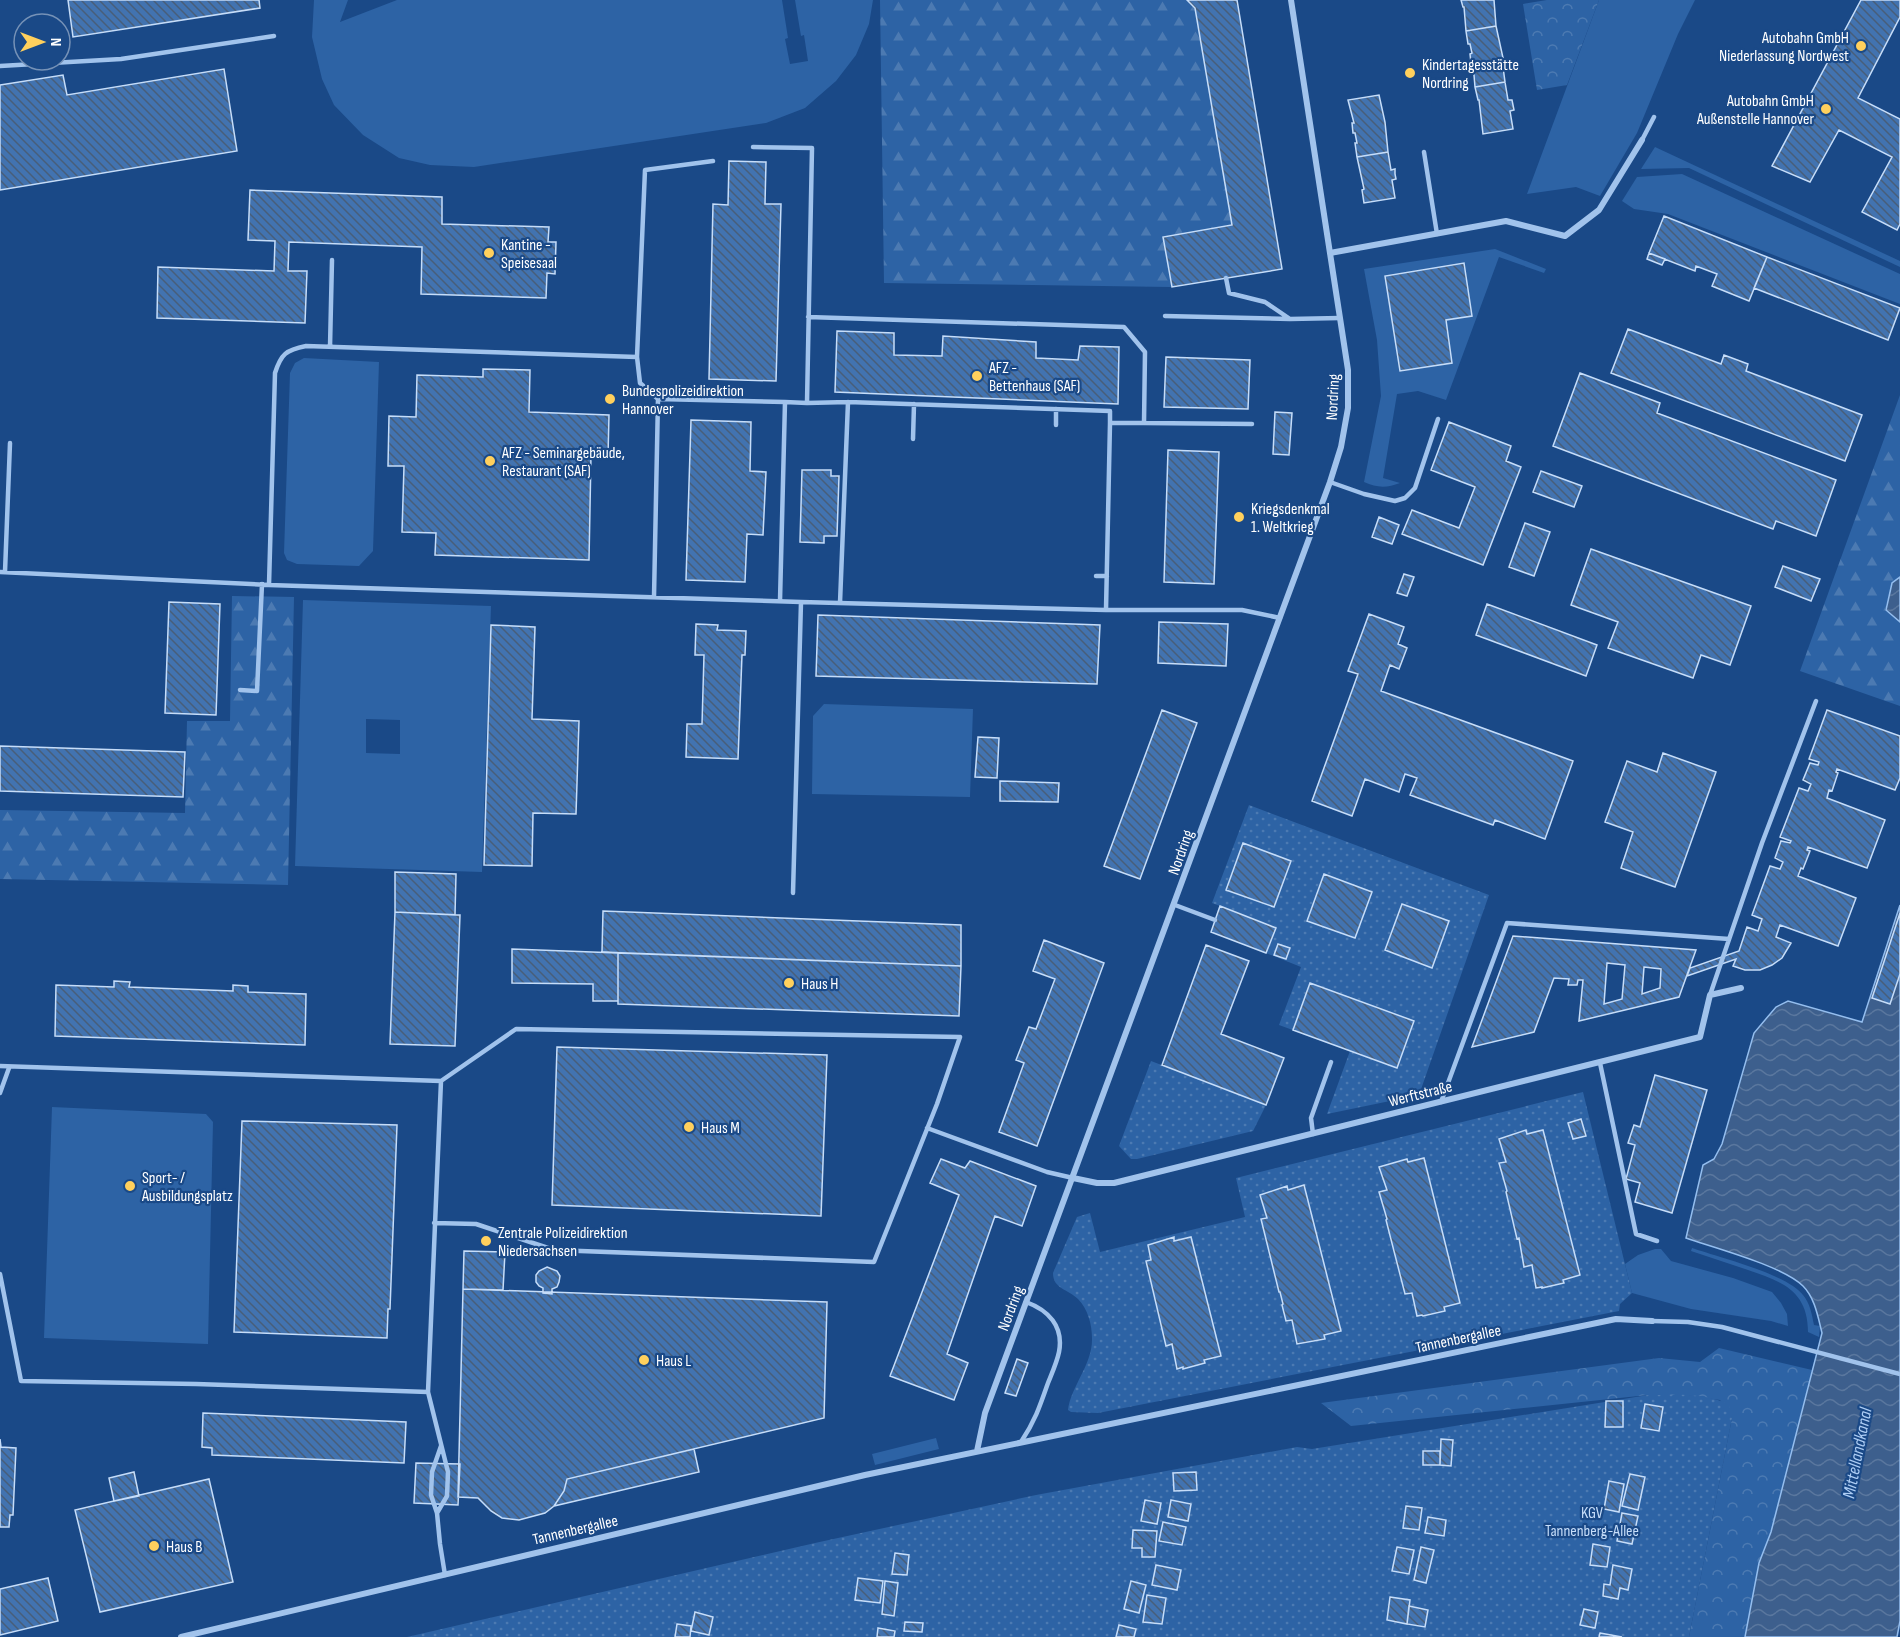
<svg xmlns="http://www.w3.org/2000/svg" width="1900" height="1637" viewBox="0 0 1900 1637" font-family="'Sofia Sans Condensed',sans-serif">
<defs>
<pattern id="forest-firs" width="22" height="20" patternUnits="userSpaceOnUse" patternTransform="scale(1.5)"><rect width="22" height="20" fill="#2d63a5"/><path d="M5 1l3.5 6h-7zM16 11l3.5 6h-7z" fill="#4c7ab2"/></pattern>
<pattern id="park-crowns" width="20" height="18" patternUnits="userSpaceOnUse" patternTransform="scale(1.5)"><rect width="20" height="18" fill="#2d63a5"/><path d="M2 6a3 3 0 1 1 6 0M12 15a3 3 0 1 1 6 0" fill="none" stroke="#4c7ab2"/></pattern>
<pattern id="garden-dots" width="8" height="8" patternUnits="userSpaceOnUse" patternTransform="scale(1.5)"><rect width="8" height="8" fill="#2d63a5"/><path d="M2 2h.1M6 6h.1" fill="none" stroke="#4c7ab2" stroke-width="1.8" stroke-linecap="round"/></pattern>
<pattern id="water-waves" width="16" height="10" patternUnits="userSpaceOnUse" patternTransform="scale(1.5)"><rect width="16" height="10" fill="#3d5f8d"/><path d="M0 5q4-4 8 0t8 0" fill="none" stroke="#5a779e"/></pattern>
<pattern id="building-back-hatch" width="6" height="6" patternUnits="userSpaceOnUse" patternTransform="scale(1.5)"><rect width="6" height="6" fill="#4273b0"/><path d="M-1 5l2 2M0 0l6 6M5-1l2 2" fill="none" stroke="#485e79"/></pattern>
</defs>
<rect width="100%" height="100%" fill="#1a4987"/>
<path fill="#2d63a5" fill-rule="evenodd" d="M314 0H348L340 22 397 0H782L788 38 785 39 790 64 808 61 804 35 801 36 795 0H873L869 24 856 55 836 81 805 108 766 123 474 167 430 165 399 158 363 135 334 105 322 79 312 37Z
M1599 0H1695L1678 34 1637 133 1600 196 1576 187 1527 194Z
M1655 147 1900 261V267L1689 168 1641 169Z
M1682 174 1900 274V304L1668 214 1634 209 1622 201 1637 177Z
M1495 249 1546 269 1544 273 1499 257 1446 400 1418 391 1397 394 1383 478 1400 483C1387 488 1377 488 1364 482L1381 396 1377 340 1364 269Z
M304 358 379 362 373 551 359 566 297 564 287 560 284 553 290 373 295 363Z
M303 600 491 606 482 872 295 866ZM366 719 400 720V754L366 753Z
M824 704 973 709 970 797 812 794 813 716Z
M52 1107 206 1114 213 1122 208 1344 44 1338Z
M1692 1248C1718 1257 1787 1274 1803 1295 1810 1303 1812 1315 1814 1325L1820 1326 1819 1337 1808 1332C1808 1289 1780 1281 1745 1269 1727 1263 1709 1257 1691 1251Z
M1655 1249H1661L1671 1261 1733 1278 1772 1292 1781 1303 1787 1314 1788 1326 1771 1321 1691 1309 1632 1293 1625 1264 1638 1255Z
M936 1438 939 1449 875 1465 872 1454Z"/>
<path fill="url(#forest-firs)" d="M880 0H1187L1195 8 1232 225 1163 237 1172 287 884 283Z
M1900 395V576L1892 583 1885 610 1900 623V706L1800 671Z
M232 596 294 597 288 885 0 879V810L185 813 187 721H230Z"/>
<path fill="url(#park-crowns)" d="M1547 0H1599L1567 85 1537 90 1523 4Z
M1719 1348 1812 1370 1771 1532 1759 1563 1745 1637H1689L1732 1418 1720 1400 1685 1395H1648L1351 1426 1321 1403 1659 1358 1700 1362Z"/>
<path fill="url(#garden-dots)" d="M1249 805 1489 895 1419 1095 1327 1114 1350 1051 1279 1025 1301 967 1266 953 1276 927 1212 903Z
M1151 1061 1266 1105 1253 1131 1137 1159H1131L1119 1146Z
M1583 1092 1632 1293 1620 1304 1619 1311 1098 1413 1071 1412 1068 1410C1071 1386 1093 1364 1092 1338 1092 1325 1088 1309 1078 1299 1068 1289 1053 1289 1053 1273L1077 1217 1090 1213 1100 1252 1245 1217 1236 1178Z
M1648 1395C1672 1395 1708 1392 1729 1405L1732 1418 1689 1637H407L815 1543 1036 1495 1297 1447 1312 1449Z"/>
<path fill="url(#water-waves)" stroke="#94beef" stroke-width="1.5" d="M1900 577V622L1886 610 1892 583Z
M1900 905V1621L1897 1637H1745L1759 1563 1771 1532 1822 1333C1818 1317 1815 1298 1803 1286 1783 1266 1715 1248 1686 1238L1703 1165 1714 1159 1722 1144 1754 1033 1776 1007 1788 1001 1862 1022Z"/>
<path fill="url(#building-back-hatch)" stroke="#c6ddf9" stroke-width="1.5" fill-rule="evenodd" d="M68 0H259L260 8 73 37Z
M1187 0H1237L1282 269 1172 287 1163 237 1232 225 1195 8Z
M1461 0H1494L1496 26 1466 31 1464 7H1463Z
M1861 0H1900V17L1858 98 1900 119V224L1897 230 1862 212 1892 157 1839 130 1810 182 1772 166Z
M1496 26 1505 67H1503L1505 82 1475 87 1473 63H1471L1470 54 1472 53 1470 44H1468L1466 31Z
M224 69 237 151 0 190V85L63 75 67 95Z
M1505 82 1508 100H1512L1514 110 1510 111 1513 129 1483 134 1479 100H1478L1475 87Z
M1379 95 1385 122 1388 152 1357 157 1355 143H1357L1355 133H1353L1352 123H1354L1348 100Z
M1388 152 1391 170 1395 169V174L1396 179 1392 180 1395 198 1364 203 1362 190 1364 189 1357 157Z
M729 161 766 162 765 204H781L776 381 709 379 713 204 728 205Z
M250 190 442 197V224L549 227 548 242H556L555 274 547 273 546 298 421 294 422 247 289 242 288 271H307L305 323 157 318 158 267 274 271 275 241 248 240Z
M1664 216 1767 257 1749 301 1712 286 1717 274 1696 266 1695 271 1649 253Z
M1649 253 1665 259 1662 265 1647 259Z
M1767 257 1900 308 1888 340 1754 288Z
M1464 263 1472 316 1446 320 1452 363 1400 371 1385 276Z
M1628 329 1721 364 1724 355 1748 364 1746 371 1862 415 1845 461 1611 373Z
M837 331 894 333V355L942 356 943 336 1036 342V358L1078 360 1080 346 1119 347 1118 404 835 392Z
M1166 357 1250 360 1248 409 1164 407Z
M483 369 530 370 529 412 609 415 608 456H591L589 560 435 555 436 533 402 532 404 466H388L389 416 416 417 417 375 483 377Z
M1580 373 1660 403 1657 413 1836 480 1816 536 1776 521 1773 529 1553 446Z
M1275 412 1292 413 1289 455 1273 454Z
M691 420 751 422 750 471 766 472 763 535 747 534 745 582 686 580Z
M1449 422 1511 446 1506 461 1521 467 1483 565 1402 534 1412 510 1459 528 1475 487 1431 470Z
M1168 450 1219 452 1214 584 1164 582Z
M802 470H831V476H839L837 536H824V543L800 542Z
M1541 471 1582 486 1574 507 1533 492Z
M1379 517 1399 525 1392 544 1372 537Z
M1525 523 1550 532 1534 576 1509 567Z
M1591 549 1751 606 1730 665 1701 655 1693 678 1608 648 1618 622 1571 605Z
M1783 566 1820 579 1811 601 1775 587Z
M1404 574 1414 577 1407 596 1397 593Z
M169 602 220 604 216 715 165 713Z
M1487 604 1597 645 1586 676 1476 635Z
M1369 614 1404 627 1398 644 1407 648 1399 669 1390 665 1381 691 1573 761 1545 839 1495 820 1493 825 1410 795 1417 778 1405 774 1399 792 1365 779 1352 816 1312 801 1358 674 1348 671Z
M818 615 1100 625 1097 684 816 676Z
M1159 622 1228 624 1226 666 1158 663Z
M696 624 718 625 717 630 746 631 745 655H742L738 759 686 757 687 724H702L704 655H695Z
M491 625 535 627 532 719 579 721 576 814 533 813 532 866 484 865Z
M1162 710 1197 723 1140 879 1104 866Z
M1827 710 1900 736V778L1895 790 1837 769 1836 772 1838 773 1832 791 1829 790 1827 798 1885 820 1867 868 1808 847 1807 850 1810 851 1803 869 1801 868 1798 876 1856 898 1838 946 1780 925 1776 937 1791 943 1782 958 1772 965 1760 970H1745L1733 966 1736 959 1687 976 1690 968 1739 951 1747 927 1758 931 1762 919 1752 915 1770 866 1780 869 1783 862 1775 858 1781 841 1790 843 1791 841 1780 837 1799 788 1808 791 1811 784 1803 780 1810 763 1818 765 1819 762 1809 759Z
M978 737 999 738 997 778 975 777Z
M0 746 185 752 183 797 0 791Z
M1663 753 1716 772 1675 887 1621 868 1633 832 1605 822 1627 761 1657 772Z
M1000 781 1059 783 1058 802 1000 801Z
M1243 843 1291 861 1274 907 1226 890Z
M395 872 456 874 455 915 395 912Z
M1324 874 1372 892 1355 938 1307 921Z
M1402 904 1449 921 1432 968 1385 950Z
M1220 906 1276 928 1266 953 1211 932Z
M603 911 961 925V966L602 952Z
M395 912 460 915 455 1046 390 1044Z
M1900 913V974L1890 1004 1872 998Z
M1513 936 1696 950 1679 997 1579 1021 1583 980H1578L1577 985H1568L1569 979 1554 978 1534 1032 1472 1047ZM1607 963 1625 965 1622 999 1604 1004ZM1644 967 1661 969 1660 988 1642 994Z
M1044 940 1104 963 1037 1146 999 1132 1024 1063 1016 1060 1029 1027 1036 1029 1055 979 1033 971Z
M1278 944 1290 948 1286 959 1274 955Z
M1206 945 1249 961 1221 1034 1284 1058 1266 1105 1162 1065Z
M512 949 618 953V1001H593V984L512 983Z
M618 953 961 966 959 1016 618 1004Z
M114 981 130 982 129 987 233 991V985L248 986V992L306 994 305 1045 55 1036 56 985 114 987Z
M1310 983 1414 1021 1397 1068 1293 1030Z
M557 1047 827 1055 821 1216 552 1205Z
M1655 1075 1707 1090 1672 1213 1635 1202 1640 1183 1626 1179 1635 1145 1628 1143 1634 1125 1640 1127Z
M1581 1119 1586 1136 1573 1139 1568 1123Z
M242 1121 397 1125 390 1309H388L387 1338 234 1332Z
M1526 1130 1527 1134 1543 1130 1580 1275 1563 1280 1564 1283 1542 1288V1287L1536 1288 1532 1265 1524 1267 1519 1238 1517 1239 1506 1192 1507 1191 1499 1163 1506 1162 1499 1139Z
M1424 1158 1460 1303 1444 1307 1445 1311 1423 1316 1422 1315 1417 1316 1412 1293 1405 1294 1386 1220 1387 1219 1379 1192 1387 1190 1379 1167 1407 1159 1408 1162Z
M941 1159 965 1168 970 1161 1036 1186 1022 1226 995 1216 947 1354 968 1363 954 1400 890 1376 959 1195 930 1183Z
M1304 1185 1341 1331 1324 1335 1325 1339 1297 1344 1292 1320 1286 1321 1282 1305 1283 1304 1280 1292H1279L1261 1219 1267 1218 1260 1195 1287 1186 1288 1190Z
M1174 1237V1241L1191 1237 1221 1356 1204 1360 1205 1363 1183 1369V1367L1177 1369 1172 1344 1166 1346 1146 1261 1151 1260 1148 1245Z
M464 1251 505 1252 503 1290 463 1289Z
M547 1267 557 1271 560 1276 559 1282 557 1287 552 1289V1294L543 1293V1288L539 1286 536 1282V1275L539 1271Z
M463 1289 827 1302 824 1418 567 1479 564 1491 554 1506 545 1513 519 1520 502 1518 491 1511 478 1498 458 1497Z
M1017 1359 1028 1363 1016 1396 1005 1393Z
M1606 1401H1623V1427H1605Z
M1645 1404 1663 1407 1659 1431 1641 1428Z
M203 1413 406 1422 404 1463 212 1455V1448L202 1447Z
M0 1439 1 1447 16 1448 13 1515H10L9 1527H0Z
M1441 1439 1453 1440 1451 1466 1440 1465Z
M694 1449 699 1472 554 1506 564 1491 567 1479Z
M1423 1451H1440V1465H1423Z
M416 1463 460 1464 458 1505 414 1503Z
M134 1472 139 1496 114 1501 109 1478Z
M1196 1472 1197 1490 1174 1491 1173 1473Z
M1630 1474 1645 1477 1638 1510 1622 1506Z
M209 1479 233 1582 100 1612 75 1510Z
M1609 1481 1624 1484 1619 1512 1604 1509Z
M1145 1500 1161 1503 1157 1524 1141 1521Z
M1171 1500 1191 1504 1188 1521 1168 1517Z
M1406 1506 1422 1508 1419 1530 1403 1528Z
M1622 1513 1638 1516 1632 1544 1617 1541Z
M1428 1517 1446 1520 1444 1536 1425 1533Z
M1163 1522 1186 1527 1182 1545 1159 1541Z
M1133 1530 1157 1531 1155 1557H1142V1548H1132Z
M1593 1544 1610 1547 1607 1567 1590 1565Z
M1397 1547 1414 1550 1409 1574 1392 1571Z
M1421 1547 1434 1550 1426 1583 1414 1580Z
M895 1553 909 1555 907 1575 892 1574Z
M1156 1565 1181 1570 1177 1590 1152 1585Z
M1613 1565 1632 1569 1628 1590 1620 1588 1618 1599 1603 1596 1604 1584 1610 1585Z
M48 1578 58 1621 0 1635V1589Z
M858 1578 883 1581 880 1603 855 1600Z
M885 1581 898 1583 894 1616 882 1614Z
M1131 1581 1146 1585 1139 1613 1124 1609Z
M1147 1595 1166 1598 1162 1624 1143 1622Z
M1390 1597 1410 1600 1407 1624 1387 1620Z
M1409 1606 1428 1610 1425 1627 1407 1624Z
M1584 1609 1598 1612 1595 1628 1580 1625Z
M695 1612 713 1617 709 1635 691 1631Z
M905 1622 923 1623 922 1632 904 1631Z
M677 1624 691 1626 690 1637H675Z
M1119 1625 1136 1629 1134 1637H1116Z
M878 1628 895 1631 894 1637H877Z
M1600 1633 1622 1637H1599Z"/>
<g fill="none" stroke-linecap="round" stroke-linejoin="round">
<path stroke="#a1c3ec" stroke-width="4.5" d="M0 66 121 59 274 36
M1642 140 1654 117
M753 147 812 148 807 403 785 402 780 601
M1424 152 1437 234
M713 161 645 170 637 357 640 383 658 399 785 402
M1226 278 1229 293 1265 302 1290 319 1340 318
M1165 316 1290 319
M808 317 1124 327 1145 352 1144 423H1110L1106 610
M330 347 332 260
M807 403 848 402 1110 411V423
M1144 423 1252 424
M1056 425V409
M913 439 914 404
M1330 482 1364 494 1395 501 1405 498 1415 488 1438 419
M0 572 269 585 801 602 1106 610H1242L1280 618
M5 572 10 443
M1096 576H1107
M269 585 275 373C281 354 286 350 306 346L637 357
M654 597 658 399
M840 603 848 402
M240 690 257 691 262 584
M793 893 801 602
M1175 905 1215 920
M1710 995 1762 843 1816 701
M1600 1063 1636 1234 1657 1241
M0 1066 441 1081 428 1392 448 1472 447 1496 437 1513
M0 1093 9 1068
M1441 1102 1507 923 1729 939
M927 1128 1047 1172 1073 1178
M1313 1134 1311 1118 1331 1062
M434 1223 476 1224 554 1250 874 1262 937 1104 960 1037 516 1029 441 1081
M0 1274 21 1381 196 1384 428 1392
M1652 1321 1688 1322 1722 1327 1900 1374
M1021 1442C1035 1421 1040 1406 1048 1383 1052 1373 1057 1362 1059 1352 1064 1326 1048 1310 1026 1302
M441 1446 432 1472 431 1495 437 1513 440 1544 445 1575"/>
<path stroke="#a1c3ec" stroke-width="6" d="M1330 253 1506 221 1565 236 1599 210 1642 140
M1073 1178 1097 1183H1114L1700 1037 1710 995 1741 988
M977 1451 985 1413 1330 482 1341 447 1348 408V370L1291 0
M181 1637 865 1475 1616 1319 1652 1321"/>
</g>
<g fill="#ffd05d" stroke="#1a4987" stroke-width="2">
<circle cx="1861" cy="46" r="6"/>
<circle cx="1410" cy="73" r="6"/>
<circle cx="1826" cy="109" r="6"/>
<circle cx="489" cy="253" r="6"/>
<circle cx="977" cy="376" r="6"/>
<circle cx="610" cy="399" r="6"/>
<circle cx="490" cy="461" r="6"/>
<circle cx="1239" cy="517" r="6"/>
<circle cx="789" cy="983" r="6"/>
<circle cx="689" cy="1127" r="6"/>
<circle cx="130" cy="1186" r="6"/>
<circle cx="486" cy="1241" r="6"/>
<circle cx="644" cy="1360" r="6"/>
<circle cx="154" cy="1546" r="6"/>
</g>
<g text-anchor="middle" stroke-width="4.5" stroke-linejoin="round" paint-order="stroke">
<g font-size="16" fill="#fff" stroke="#1a4987" text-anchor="start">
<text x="1849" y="43" text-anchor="end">Autobahn GmbH<tspan x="1849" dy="18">Niederlassung Nordwest</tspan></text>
<text x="1422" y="70">Kindertagesstätte<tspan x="1422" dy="18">Nordring</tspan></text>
<text x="1814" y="106" text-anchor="end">Autobahn GmbH<tspan x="1814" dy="18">Außenstelle Hannover</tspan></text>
<text x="501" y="250">Kantine -<tspan x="501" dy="18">Speisesaal</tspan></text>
<text x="989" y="373">AFZ -<tspan x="989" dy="18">Bettenhaus (SAF)</tspan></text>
<text x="622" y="396">Bundespolizeidirektion<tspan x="622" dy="18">Hannover</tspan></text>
<text x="502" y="458">AFZ - Seminargebäude,<tspan x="502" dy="18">Restaurant (SAF)</tspan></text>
<text x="1251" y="514">Kriegsdenkmal<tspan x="1251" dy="18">1. Weltkrieg</tspan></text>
<text x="801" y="989">Haus H</text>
<text x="701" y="1133">Haus M</text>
<text x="142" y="1183">Sport- /<tspan x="142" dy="18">Ausbildungsplatz</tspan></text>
<text x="498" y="1238">Zentrale Polizeidirektion<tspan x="498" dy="18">Niedersachsen</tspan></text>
<text x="656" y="1366">Haus L</text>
<text x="166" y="1552">Haus B</text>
</g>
<g font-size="16" fill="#fff" stroke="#1a4987">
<text transform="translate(1332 397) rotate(-87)" y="6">Nordring</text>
<text transform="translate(1180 852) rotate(-70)" y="6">Nordring</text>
<text transform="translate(1420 1093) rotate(-14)" y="6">Werftstraße</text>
<text transform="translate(1010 1308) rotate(-69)" y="6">Nordring</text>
<text transform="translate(1458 1338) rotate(-12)" y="6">Tannenbergallee</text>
<text transform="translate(575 1529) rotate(-13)" y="6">Tannenbergallee</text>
</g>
<g font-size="16" fill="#c6ddf9" stroke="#1a4987">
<text x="1592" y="1518">KGV<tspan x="1592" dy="18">Tannenberg-Allee</tspan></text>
</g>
<g font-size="18" font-style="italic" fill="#adcdf4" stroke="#1a4987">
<text transform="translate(1857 1453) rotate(-79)" y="6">Mittellandkanal</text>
</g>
</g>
<g transform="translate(42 42) rotate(90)"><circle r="28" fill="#1a4987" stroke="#7692b7" stroke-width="1.5"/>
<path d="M0-4.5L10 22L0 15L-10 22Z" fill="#ffd05d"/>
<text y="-9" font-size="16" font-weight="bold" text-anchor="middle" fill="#ffffff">N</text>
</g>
</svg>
